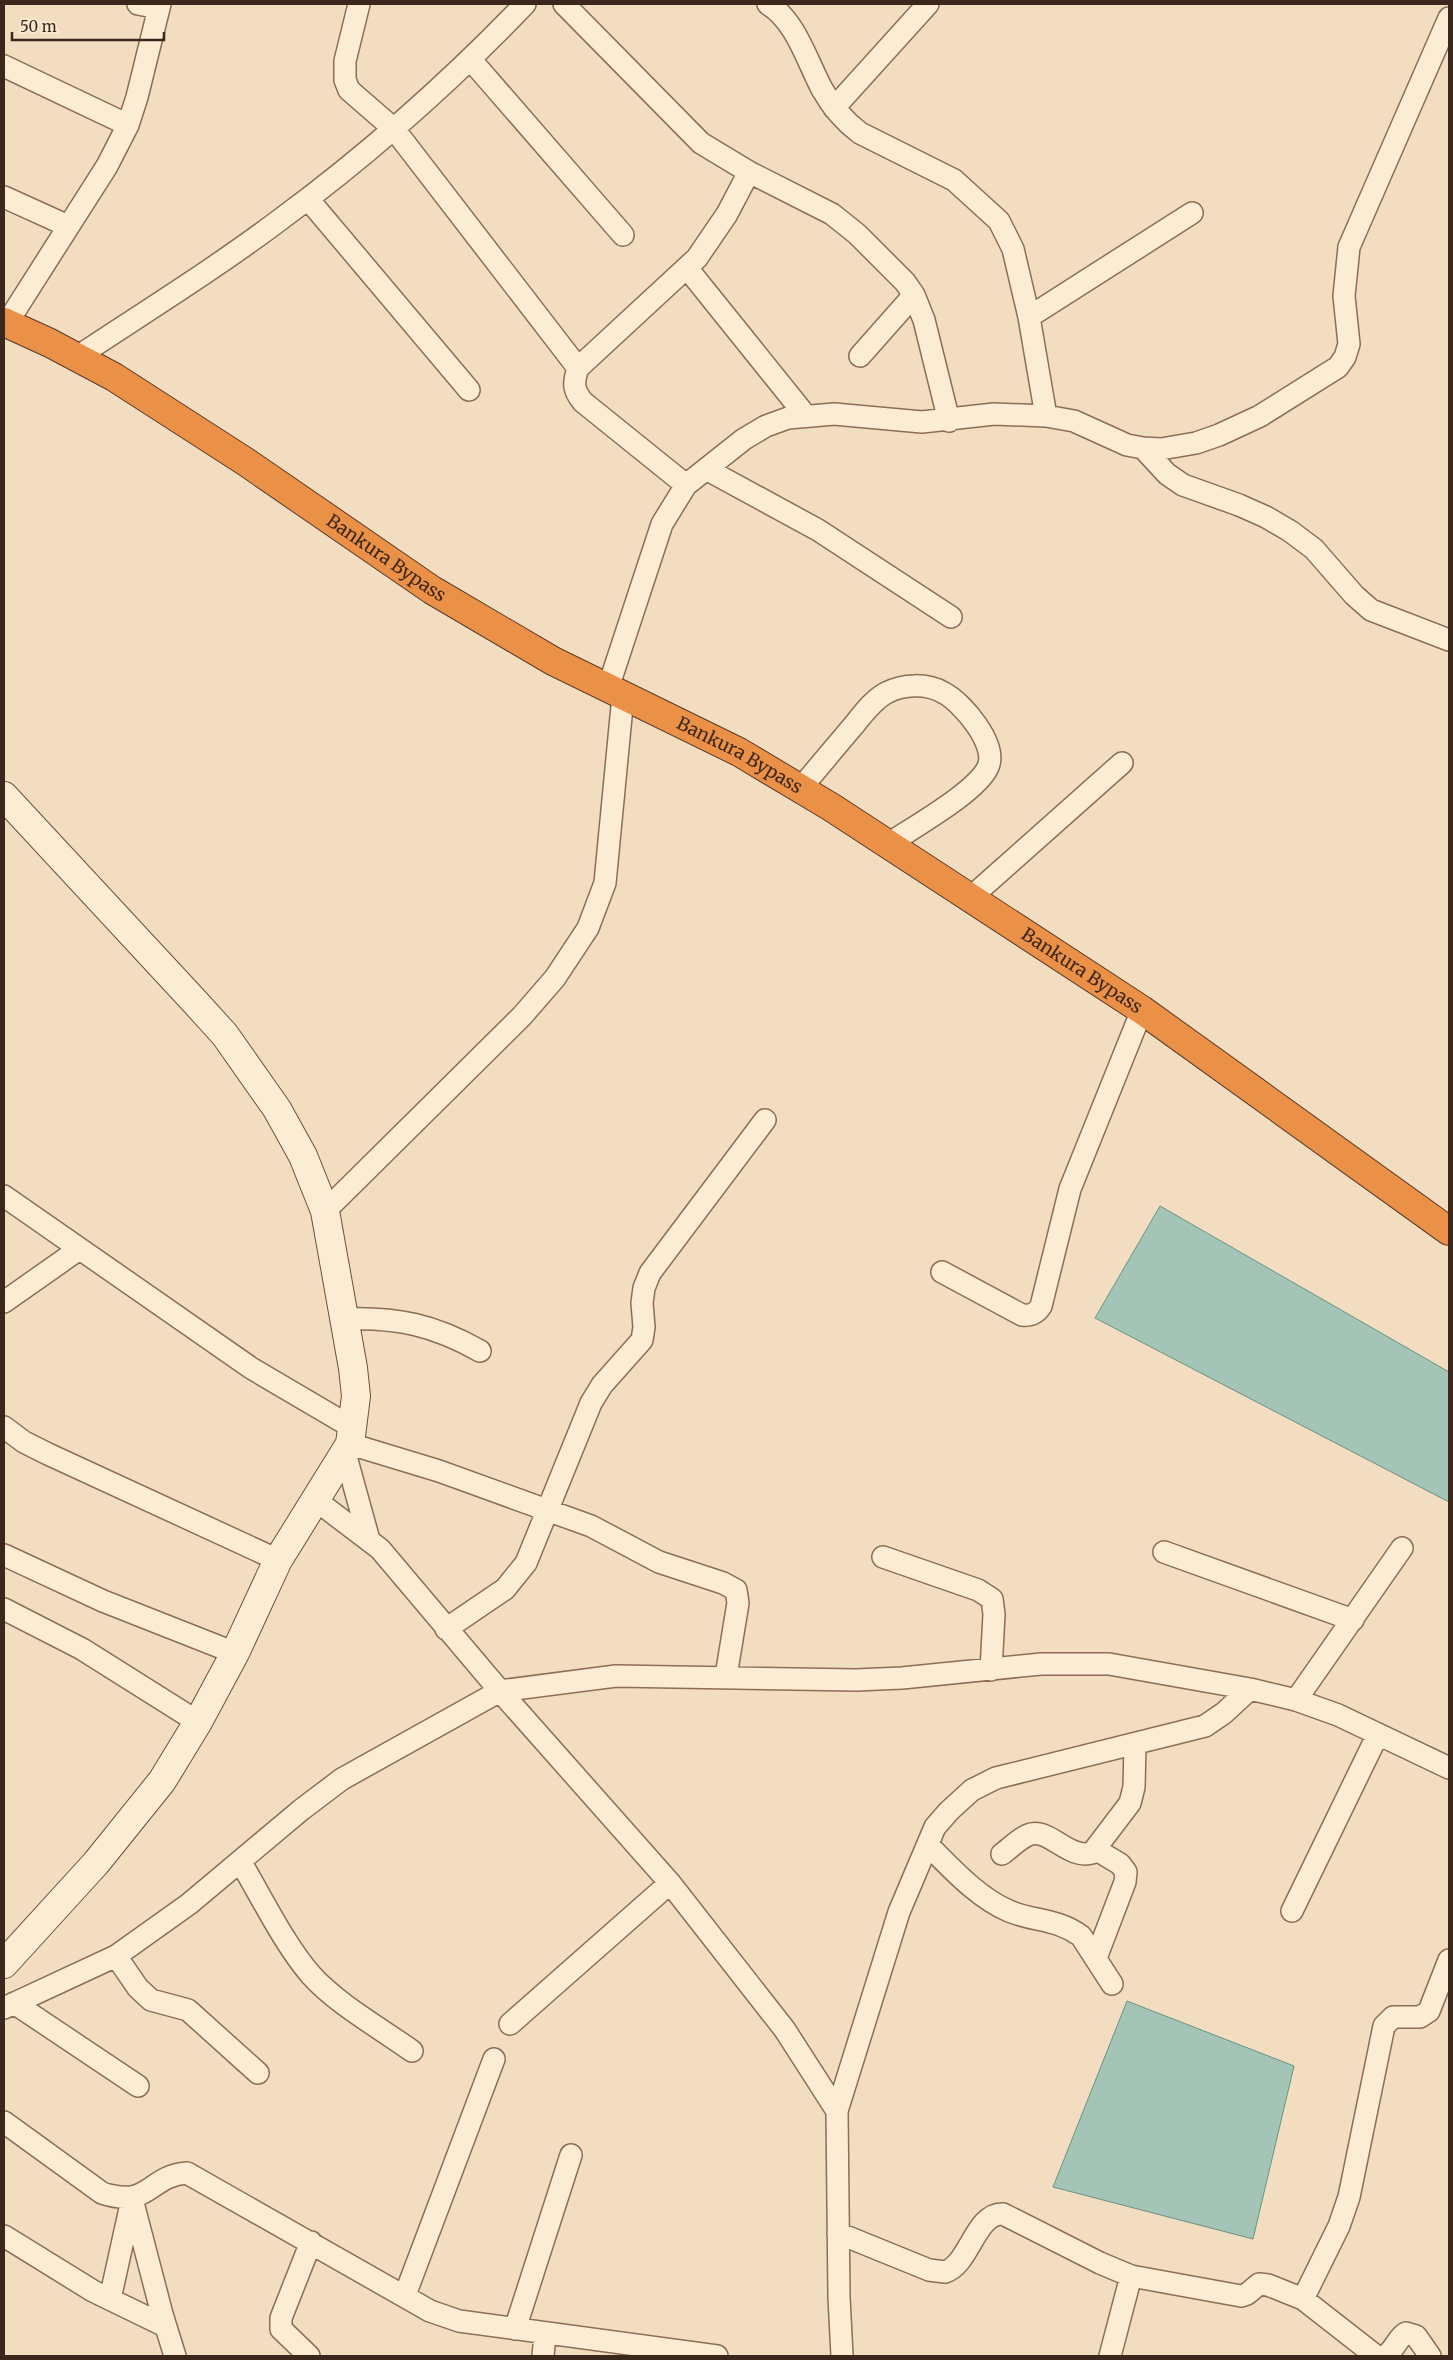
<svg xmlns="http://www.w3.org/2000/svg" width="1453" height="2360" viewBox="0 0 1453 2360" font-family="Merriweather,serif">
<rect width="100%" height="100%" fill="#f2ddc0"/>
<path fill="#a3c4b6" stroke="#699384" d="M1160 1206 1449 1372V1502L1095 1318Z
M1127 2001 1294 2066 1253 2239 1053 2187Z"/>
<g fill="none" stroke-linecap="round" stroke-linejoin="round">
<g stroke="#8d6d56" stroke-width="24">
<path id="street" d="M138 4 159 8
M359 4 345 61V80L349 90 394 129 578 368
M564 4 701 143 749 172 832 214 857 234 905 282 914 295 924 320 949 421
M768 4C796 21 807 61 822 89 832 107 844 121 860 133L954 180 999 221 1013 249 1029 317 1046 416
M471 60 623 235
M4 66 128 125
M834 108 928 4
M4 197 68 226
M308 199 469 390
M687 268 806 416
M1029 317 1192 213
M7 323 107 166 128 125 137 97 160 4
M860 356 914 295
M77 357C145 312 216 268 281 219 369 154 450 82 525 4
M1143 448 1167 474 1183 485 1239 505 1266 517 1290 531 1314 549 1354 595 1371 610 1449 640
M706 469 818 530 951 617
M686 485 583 402C573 390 573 383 578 368L697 258 727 214 749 172
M608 688 662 524 686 485 744 439 766 426 788 418 834 414 922 422 994 414 1046 416 1074 421 1127 445 1143 448 1161 449 1196 443 1219 435 1260 416 1338 367 1345 357 1349 344 1344 296 1349 247 1449 18
M800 789C818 768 836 746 854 725 863 714 873 700 886 693 903 684 927 683 944 693 963 703 998 745 988 767 977 792 912 828 887 845
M969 899 1122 763
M4 1196 251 1368 353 1428
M325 1211 522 1016 555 978 588 928 605 883 623 696
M942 1272 1022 1315C1031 1316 1036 1314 1041 1306L1070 1189 1142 1010
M4 1302 78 1250
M345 1319C397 1317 434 1325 480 1351
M4 1427 24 1442 48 1454 278 1560
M350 1444 439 1471 591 1526 659 1562 723 1583 736 1590 738 1603 726 1676
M345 1453 369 1540
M317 1501 380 1549 500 1691 670 1883 785 2030 837 2111 839 2297 842 2356
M1164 1552 1353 1620
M4 1555 103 1601 235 1653
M883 1557 978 1590 992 1599 994 1614 991 1670
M4 1609 82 1649 198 1722
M446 1629 505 1589 526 1563 591 1403 602 1385 642 1340 644 1327 642 1303 644 1288 650 1273 765 1120
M1296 1700 1402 1548
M928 1845C951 1868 978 1898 1009 1911 1035 1922 1056 1918 1081 1936L1112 1984
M1095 1849 1120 1864 1126 1872 1125 1882 1096 1958
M1002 1854C1010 1848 1019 1839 1028 1835 1048 1826 1068 1860 1092 1853L1130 1803 1134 1787 1135 1745
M240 1861C261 1896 284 1944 311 1975 337 2004 380 2028 412 2051
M1292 1911 1378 1734
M116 1956 138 1988 151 2000 188 2010 258 2073
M14 2003 138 2086
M4 2008 116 1956 189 1904 301 1810 342 1779 500 1691 616 1676 856 1680 902 1678 1041 1664H1109L1250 1689 1296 1700 1338 1715 1449 1768
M510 2024 670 1883
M837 2111 899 1912 935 1827 949 1811 972 1790 996 1778 1205 1726 1224 1713 1250 1689
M4 2122 102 2193C151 2209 147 2176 187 2173L430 2311 459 2321 717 2356
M132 2199 162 2314 175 2356
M838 2233 929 2270 945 2272C970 2264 975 2213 1003 2214L1100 2263 1131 2276 1241 2296 1247 2294 1259 2284 1268 2285 1303 2299 1376 2356
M4 2236 93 2291 165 2326
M405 2295 494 2059
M110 2299 131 2204
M1303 2299 1339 2226 1349 2197 1384 2026 1393 2017H1420L1429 2011 1449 1960
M515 2329 571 2155
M309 2356 281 2329V2318L311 2242
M543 2356 545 2334
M1110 2356 1131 2276
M1385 2356C1395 2350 1397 2338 1406 2333L1416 2336 1430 2356"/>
</g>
<g stroke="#6f4e39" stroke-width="30">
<path id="secondary" d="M4 796 196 1003 225 1035 277 1109 303 1156 325 1211 353 1368 356 1396 350 1444 278 1560 235 1653 198 1722 162 1781 96 1863 4 1964"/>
</g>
<g stroke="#5a3b2a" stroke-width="30">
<g id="highway">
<path id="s1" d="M4 322 50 343 114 377 246 462 432 590 553 661 739 752 831 807 1142 1010 1449 1231"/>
</g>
</g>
<use href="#street" stroke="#fcecd4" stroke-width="21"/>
<use href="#secondary" stroke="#fcecd4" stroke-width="28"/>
<use href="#highway" stroke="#eb9047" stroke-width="28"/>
</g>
<g text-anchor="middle" stroke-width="4.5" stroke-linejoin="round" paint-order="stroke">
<g font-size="18" fill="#3b271c" stroke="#f9e8d0">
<text dy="6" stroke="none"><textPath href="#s1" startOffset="450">Bankura Bypass</textPath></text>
<text dy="6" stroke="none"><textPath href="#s1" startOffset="855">Bankura Bypass</textPath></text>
<text dy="6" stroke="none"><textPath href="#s1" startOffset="1260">Bankura Bypass</textPath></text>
</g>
</g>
<rect width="1453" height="2360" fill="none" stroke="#3b271c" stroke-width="10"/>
<path d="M12 32v8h152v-8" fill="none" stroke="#3b271c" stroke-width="2.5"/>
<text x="20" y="32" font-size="15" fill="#3b271c" stroke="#f9e8d0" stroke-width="4" paint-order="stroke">50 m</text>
</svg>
